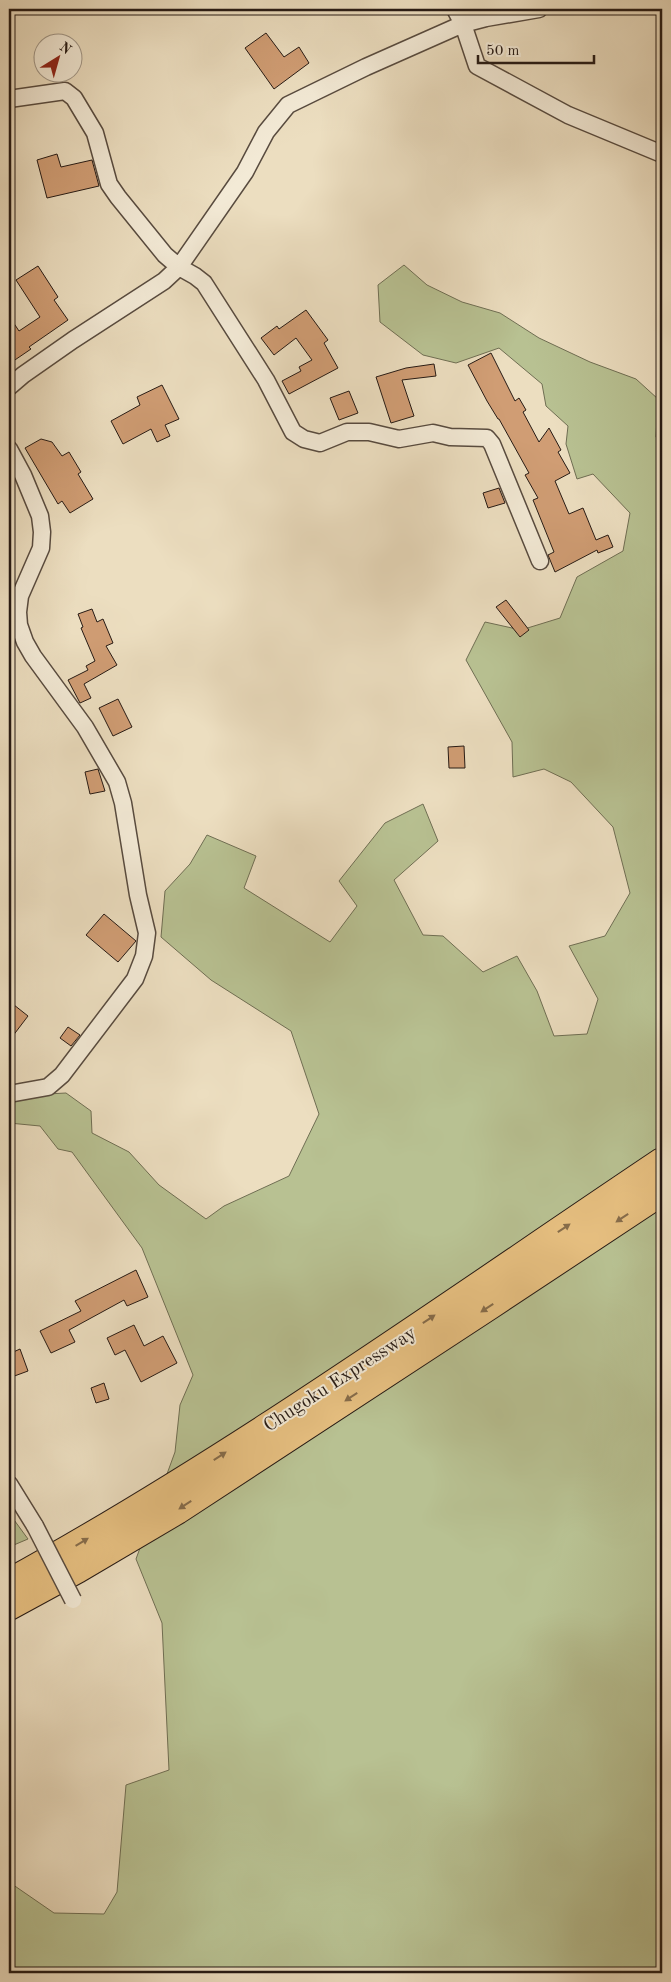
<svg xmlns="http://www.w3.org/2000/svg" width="671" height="1982" viewBox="0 0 671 1982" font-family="'Old Standard TT',serif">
<rect width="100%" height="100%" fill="#ecdec0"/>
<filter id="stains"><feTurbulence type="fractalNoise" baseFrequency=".004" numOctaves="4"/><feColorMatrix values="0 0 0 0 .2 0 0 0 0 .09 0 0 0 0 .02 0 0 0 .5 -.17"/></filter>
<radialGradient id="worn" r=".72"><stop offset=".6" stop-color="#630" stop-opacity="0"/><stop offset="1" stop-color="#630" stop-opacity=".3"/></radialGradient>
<path fill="#b8c192" stroke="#6f6e53" d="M404 265 427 285 462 302 500 313 539 338 590 362 636 379 658 399 656 437 662 444V1973H9V1882L54 1913 104 1914 117 1892 126 1785 169 1770 162 1623 136 1559 175 1452 180 1405 193 1375 142 1248 72 1152 58 1149 40 1126 9 1123V1096L66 1093 91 1111 92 1133 129 1152 159 1185 206 1219 224 1206 289 1176 319 1114 291 1031 211 980 161 937 165 891 190 864 207 835 256 856 244 888 330 942 357 906 339 881 385 823 423 804 438 841 394 880 423 935 443 936 483 972 517 956 537 991 554 1036 587 1034 598 999 569 946 605 936 630 893 613 827 571 782 544 769 513 777 512 742 466 660 485 622 521 630 560 618 577 577 623 551 630 513 593 474 577 479 566 444 568 426 546 406 542 384 499 348 456 363 423 355 380 322 378 285Z
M9 1513 28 1539 9 1547Z"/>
<path fill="#d09d74" stroke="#261a14" d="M266 33 284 57 299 47 309 63 274 89 245 48Z
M57 154 61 167 92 160 99 186 47 198 37 160Z
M38 266 58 297 54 300 68 320 29 347 31 349 9 364V316L19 331 40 317 16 280Z
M306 310 328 340 324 343 338 368 289 394 282 381 301 371 299 367 312 360 296 338 274 355 261 338 277 326 279 329Z
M491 353 515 401 519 398 526 410 523 412 539 442 549 428 561 450 558 452 570 473 555 481 569 514 583 508 596 540 608 535 613 547 598 553 597 550 555 572 548 555 554 552 533 500 538 498 525 475 529 473 499 419H498L487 401 468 365Z
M434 364 436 376 402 380 414 416 391 423 376 377 406 368Z
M162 385 179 419 165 425 170 436 157 442 151 429 123 444 111 421 140 405 137 397Z
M349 391 358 413 339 420 330 398Z
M41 439 52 442 62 456 69 452 81 472 78 474 93 499 70 513 62 501 58 504 25 448Z
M499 488 505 503 488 508 483 493Z
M506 600 529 630 520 637 496 607Z
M92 609 97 622 103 619 113 643 106 646 117 665 84 684 91 698 80 703 68 680 88 670 86 666 95 661 81 628 83 627 78 614Z
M118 699 132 727 113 736 99 708Z
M464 746 465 768H449L448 747Z
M98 769 105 791 90 794 85 772Z
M104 914 136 941 118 962 86 935Z
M9 1001 28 1016 9 1041Z
M68 1027 80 1035 71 1046 60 1038Z
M136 1270 148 1297 127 1306 124 1300 69 1330 75 1342 51 1353 40 1331 81 1311 75 1301Z
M134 1325 144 1346 163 1336 177 1363 141 1382 125 1350 115 1355 107 1338Z
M20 1349 28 1371 9 1378V1354Z
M104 1383 109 1399 96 1403 91 1388Z"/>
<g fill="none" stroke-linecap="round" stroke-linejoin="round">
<g stroke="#584b3f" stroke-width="19">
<path id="street" d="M455 9 463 24 477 66 568 115 662 154
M9 99 65 91 74 98 95 133 109 184 118 197 165 255 179 267 195 276 204 283 266 380 293 432 304 439 320 443 347 432H369L399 439 433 433 450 437 487 438 492 444 540 561
M9 387 23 375 73 340 164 281 179 267 245 172 266 132 288 105 366 67 463 24 486 18 539 9
M9 449 23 475 40 516 42 532 41 548 20 596 18 612 19 625 25 642 33 656 85 727 117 782 123 803 138 895 147 933 144 956 135 979 62 1075 48 1087 9 1094
M9 1484 35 1526"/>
</g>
<g stroke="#261a14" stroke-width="30">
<path id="highway" d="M9 1583C236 1458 447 1306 662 1162
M9 1606 77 1569 177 1510 490 1305 662 1191"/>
</g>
<use href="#street" stroke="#f3ead6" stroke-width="16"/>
<use href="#highway" stroke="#e6bf80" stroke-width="28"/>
<g stroke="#584b3f" stroke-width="19" stroke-linecap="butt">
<path id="street-bridge" d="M35 1526 73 1600"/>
</g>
<use href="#street-bridge" stroke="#f3ead6" stroke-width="16"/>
</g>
<defs><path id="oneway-solid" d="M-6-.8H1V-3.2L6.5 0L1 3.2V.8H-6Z" transform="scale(1.25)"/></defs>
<g fill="#866c4a">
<use href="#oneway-solid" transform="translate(622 1218) rotate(146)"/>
<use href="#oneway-solid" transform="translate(564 1228) rotate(-34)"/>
<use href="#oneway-solid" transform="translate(487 1308) rotate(147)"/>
<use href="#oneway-solid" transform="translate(429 1319) rotate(-34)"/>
<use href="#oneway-solid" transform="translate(351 1397) rotate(147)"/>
<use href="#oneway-solid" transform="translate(220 1456) rotate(-33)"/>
<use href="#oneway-solid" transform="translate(185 1505) rotate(147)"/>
<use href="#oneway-solid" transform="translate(82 1542) rotate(-31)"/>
</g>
<g text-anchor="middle" stroke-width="4" stroke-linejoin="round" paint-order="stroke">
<g font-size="19" fill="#261a14" stroke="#f3ead6">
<text transform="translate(339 1378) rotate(-33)" y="7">Chugoku Expressway</text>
</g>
</g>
<rect width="671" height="1982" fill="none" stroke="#ecdec0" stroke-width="30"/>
<rect x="10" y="10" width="651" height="1962" fill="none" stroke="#261a14" stroke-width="2.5"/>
<rect x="15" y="15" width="641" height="1952" fill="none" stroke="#261a14"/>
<g transform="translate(58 58) rotate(37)"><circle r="24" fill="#f3ead6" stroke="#a19788"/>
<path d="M0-4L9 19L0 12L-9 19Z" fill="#8f2418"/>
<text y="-8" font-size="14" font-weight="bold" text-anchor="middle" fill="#261a14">N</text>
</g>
<path d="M478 55v8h116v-8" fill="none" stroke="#261a14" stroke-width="2.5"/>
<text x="486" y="55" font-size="15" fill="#261a14" stroke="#f3ead6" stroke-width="4" paint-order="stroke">50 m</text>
<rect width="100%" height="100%" filter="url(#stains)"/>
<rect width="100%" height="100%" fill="url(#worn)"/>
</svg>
